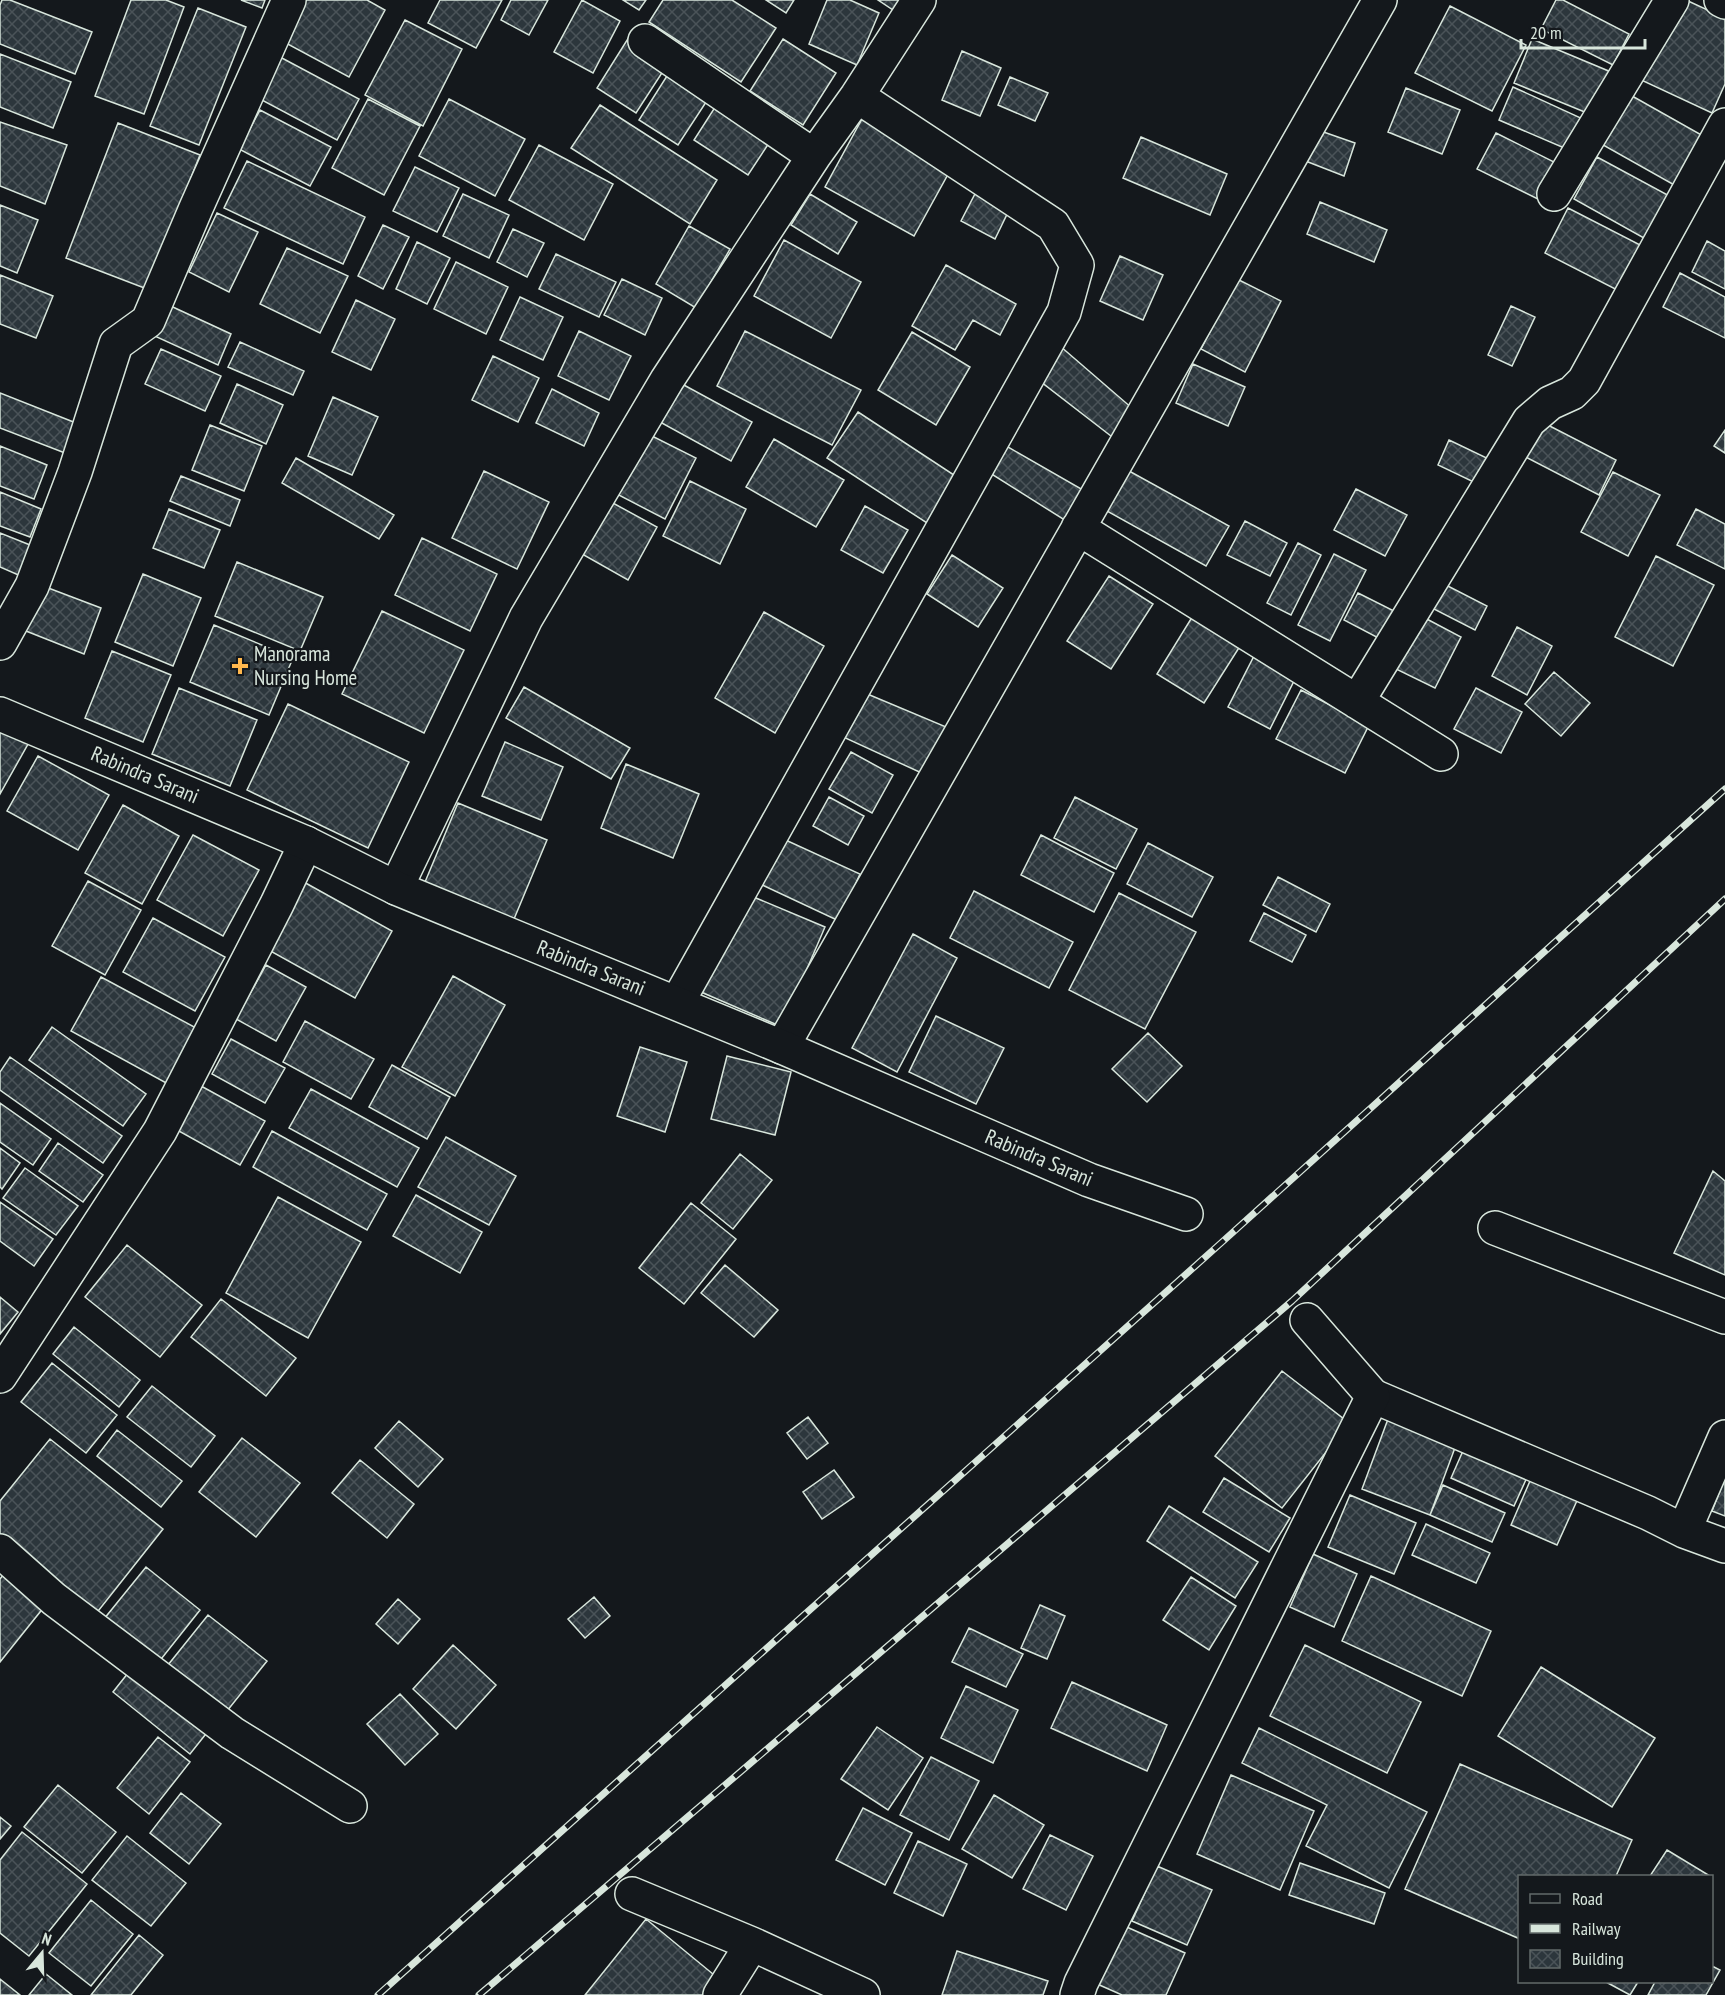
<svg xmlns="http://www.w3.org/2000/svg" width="1725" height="1995" viewBox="0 0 1725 1995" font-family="'PT Sans Narrow',sans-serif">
<defs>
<pattern id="building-cross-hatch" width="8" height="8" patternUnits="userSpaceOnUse" patternTransform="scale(1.5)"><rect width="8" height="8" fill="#2c363c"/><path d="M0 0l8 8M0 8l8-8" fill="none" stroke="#4a5358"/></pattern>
</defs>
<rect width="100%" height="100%" fill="#14181c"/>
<path fill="url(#building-cross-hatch)" stroke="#d8e6dc" stroke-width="1.5" d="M2 0H10L92 32 75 74 0 44V5Z
M131 0H166L184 7 144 114 95 96Z
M241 0H265L262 8Z
M303 0H367L385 10 349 77 282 41Z
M440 0H502L476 48 428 23Z
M511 0H548L529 35 501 20Z
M582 0 620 21 593 73 554 52Z
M623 0H646L639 10Z
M663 0H732L776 28 741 82 649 22Z
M766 0H794L786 13Z
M827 0H850L879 13 857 65 809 44Z
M878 0H899L893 10Z
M1556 0H1563L1629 34 1613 65 1541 29Z
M1686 0 1725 18V84L1712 113 1639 79Z
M1450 6 1526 45 1492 111 1415 73Z
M198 8 246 27 199 145 150 126Z
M405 20 462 49 423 126 365 95Z
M629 37 669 62 636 113 597 88Z
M783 39 836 73 803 125 750 91Z
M1532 39 1611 72 1592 115 1514 83Z
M962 51 1001 68 980 116 942 100Z
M0 54 71 82 53 128 0 107Z
M280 57 359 99 337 140 258 98Z
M672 68 712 93 678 145 639 120Z
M1010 77 1048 93 1035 121 998 105Z
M1513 87 1583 119 1569 150 1499 120Z
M1406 88 1460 110 1442 154 1388 132Z
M1625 92 1705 137 1676 186 1596 141Z
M368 99 420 126 384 195 332 168Z
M449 99 525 139 495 196 419 156Z
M719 101 773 137 748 175 694 140Z
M600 105 717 180 690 224 571 148Z
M260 110 331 147 310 186 239 149Z
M862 119 952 167 914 236 825 187Z
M0 122 67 145 45 204 0 186Z
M118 123 200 155 147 289 66 258Z
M1315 129 1355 143 1344 176 1303 160Z
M1496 133 1564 167 1546 203 1477 169Z
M1141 137 1227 174 1210 215 1123 178Z
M539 145 613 184 584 240 509 200Z
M1597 157 1675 199 1651 242 1574 199Z
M247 161 365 217 343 264 224 208Z
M415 167 459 188 437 232 393 211Z
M977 190 1011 206 995 239 961 221Z
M463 194 509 215 489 258 443 236Z
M810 194 857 222 838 254 791 225Z
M1320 202 1387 230 1374 262 1307 234Z
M0 205 38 220 17 273 0 266Z
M1568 208 1648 249 1625 294 1545 253Z
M217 213 258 232 229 292 189 272Z
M383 225 409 237 383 289 358 276Z
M689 226 730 249 696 308 656 284Z
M513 229 544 243 527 277 497 262Z
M784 240 861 282 831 338 754 296Z
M1707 241 1725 251V289L1692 272Z
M417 242 450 258 427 304 396 289Z
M287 248 348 276 320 333 260 304Z
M556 254 616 282 599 317 539 289Z
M1120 256 1163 275 1143 320 1100 301Z
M456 262 508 287 486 334 434 309Z
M946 265 1016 304 1000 335 973 320 955 350 912 326Z
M1680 273 1725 297V338L1663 307Z
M0 275 53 296 36 338 0 324Z
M622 279 662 298 645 335 604 315Z
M1237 279 1281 301 1245 372 1201 349Z
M520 297 563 317 543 360 500 340Z
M356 300 395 319 371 370 332 352Z
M162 302 231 334 218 365 148 333Z
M1511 306 1535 317 1512 366 1488 355Z
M579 331 631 356 609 400 558 376Z
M745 331 861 390 832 445 717 386Z
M912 332 970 367 936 425 878 390Z
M240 342 304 371 293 395 228 367Z
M1060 346 1140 415 1120 443 1036 378Z
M161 349 221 376 205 411 145 384Z
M493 356 539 378 518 422 472 400Z
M1193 364 1245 387 1228 426 1176 403Z
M671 378 752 422 731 461 649 416Z
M237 384 283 405 266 444 220 423Z
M552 389 599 413 584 446 536 423Z
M0 393 76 423 65 453 0 428Z
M333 397 378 417 352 475 308 456Z
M858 412 957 477 927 523 827 458Z
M1540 421 1616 460 1599 495 1522 455Z
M210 425 262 446 244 491 192 470Z
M1725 430V453L1714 446Z
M642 431 696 458 665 519 611 491Z
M774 439 844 480 816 527 746 487Z
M1449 440 1493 461 1482 486 1438 465Z
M1001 443 1090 494 1071 524 982 468Z
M0 446 47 465 34 499 0 486Z
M296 458 394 515 379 539 282 483Z
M1120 466 1229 526 1206 566 1098 506Z
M484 471 549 502 517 569 452 538Z
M1613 472 1660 495 1628 556 1581 532Z
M181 476 240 500 230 526 170 501Z
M690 481 746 509 720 564 663 536Z
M1356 489 1407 515 1385 556 1334 530Z
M0 492 41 509 30 537 0 526Z
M611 502 657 527 628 580 582 554Z
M865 506 908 530 883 573 841 550Z
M169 509 220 530 204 568 153 548Z
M1696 509 1725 524V569L1677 545Z
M1245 521 1287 543 1270 576 1227 555Z
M0 533 35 547 23 577 0 567Z
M422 538 497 574 470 631 395 595Z
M1298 543 1321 555 1291 615 1267 603Z
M1334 554 1366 570 1330 641 1298 625Z
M952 555 1003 588 978 627 927 594Z
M1656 556 1714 585 1673 666 1615 637Z
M237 562 323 597 300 651 215 616Z
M143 574 201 598 173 666 115 642Z
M1109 576 1153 604 1111 669 1067 641Z
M1440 582 1487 606 1475 630 1428 606Z
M43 586 101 608 84 654 26 631Z
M1358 593 1400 614 1386 642 1344 620Z
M382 611 464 650 424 733 342 694Z
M764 612 824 646 775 733 715 698Z
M1194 614 1242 643 1204 703 1157 674Z
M1423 617 1461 637 1435 688 1396 669Z
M214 625 293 658 269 715 190 682Z
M1517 627 1552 646 1527 695 1492 676Z
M112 651 171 675 143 742 85 718Z
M1254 656 1296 677 1270 729 1228 707Z
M1554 672 1590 703 1561 736 1525 704Z
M524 687 630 748 611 779 506 718Z
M179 688 257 720 230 786 152 754Z
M1476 688 1522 712 1501 753 1454 729Z
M1301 690 1369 725 1345 773 1276 739Z
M865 693 951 729 926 775 841 736Z
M288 704 409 762 368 848 247 790Z
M0 720 32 737 0 794Z
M505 742 563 767 541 820 482 796Z
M851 752 893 775 872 813 829 789Z
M38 756 109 795 78 850 7 811Z
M626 764 699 794 673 858 601 828Z
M829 797 864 816 848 845 813 826Z
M1075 797 1137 829 1116 869 1054 838Z
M458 803 547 840 514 919 425 882Z
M123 805 179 836 142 904 85 873Z
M193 835 259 870 223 936 157 900Z
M1041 835 1114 873 1094 912 1021 875Z
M779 837 860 874 839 921 758 883Z
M1148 843 1213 877 1192 917 1127 884Z
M1278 877 1330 904 1316 932 1263 905Z
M88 881 141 910 105 975 52 946Z
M302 881 392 931 355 998 265 948Z
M974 891 1073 942 1049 988 950 938Z
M744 893 825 927 782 1027 701 992Z
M1119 893 1196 932 1145 1029 1069 990Z
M1264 913 1306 935 1292 962 1250 941Z
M153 918 225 957 195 1011 123 972Z
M913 934 957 958 897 1072 852 1048Z
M266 965 306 987 276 1041 236 1019Z
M453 976 505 1005 455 1096 402 1067Z
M101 977 198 1029 168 1084 71 1031Z
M936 1016 1004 1048 976 1104 909 1072Z
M305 1021 374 1059 351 1099 283 1062Z
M52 1027 146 1094 123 1126 29 1060Z
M1148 1033 1182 1066 1147 1102 1112 1069Z
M231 1039 285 1068 265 1103 212 1074Z
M640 1047 687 1062 665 1132 617 1116Z
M727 1056 791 1072 775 1135 711 1119Z
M10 1057 122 1136 103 1163 0 1090V1072Z
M392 1065 450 1097 427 1139 369 1107Z
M201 1086 265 1121 240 1165 177 1130Z
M311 1089 419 1148 397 1187 289 1128Z
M0 1103 51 1139 33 1165 0 1142Z
M272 1131 387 1194 367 1230 253 1167Z
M446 1137 516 1176 489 1225 418 1187Z
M58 1143 103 1175 83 1202 39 1171Z
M0 1148 20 1163 2 1189 0 1187Z
M740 1154 772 1180 733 1229 701 1203Z
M25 1168 78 1206 56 1235 3 1198Z
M1713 1171 1725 1181V1275L1674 1253Z
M416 1195 482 1232 460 1273 393 1236Z
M278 1197 361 1242 308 1338 226 1293Z
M0 1202 53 1239 34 1266 0 1241Z
M691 1203 736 1239 684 1304 639 1268Z
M127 1245 202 1305 160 1357 85 1297Z
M725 1265 778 1310 754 1337 701 1293Z
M0 1297 18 1312 0 1334Z
M221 1299 296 1358 266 1396 191 1337Z
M74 1327 140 1380 119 1407 53 1354Z
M52 1363 117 1415 86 1453 21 1402Z
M1282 1371 1349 1423 1282 1508 1215 1456Z
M152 1386 215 1436 191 1467 127 1417Z
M1391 1411 1459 1437 1430 1515 1362 1489Z
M808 1417 828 1443 807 1459 787 1433Z
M399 1421 443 1459 418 1487 375 1448Z
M117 1430 182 1481 161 1507 97 1456Z
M242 1438 300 1483 256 1537 199 1492Z
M50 1439 163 1529 95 1615 0 1540V1501Z
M1466 1444 1529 1473 1514 1506 1451 1478Z
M360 1460 414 1504 387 1538 332 1493Z
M834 1470 854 1497 822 1519 803 1492Z
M1533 1474 1580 1494 1557 1545 1511 1525Z
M1224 1478 1290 1518 1269 1552 1203 1512Z
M1725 1478V1516L1712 1511Z
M1443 1485 1505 1513 1492 1542 1430 1515Z
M1350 1495 1416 1523 1394 1574 1328 1547Z
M1169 1506 1258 1562 1235 1598 1147 1541Z
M1426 1524 1490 1553 1476 1583 1412 1555Z
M1313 1554 1357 1574 1334 1627 1290 1607Z
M146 1567 200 1610 158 1663 104 1619Z
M3 1575 44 1607 0 1662V1579Z
M1371 1576 1491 1631 1462 1696 1342 1641Z
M1191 1577 1236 1606 1209 1650 1163 1620Z
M594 1597 610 1616 585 1638 568 1619Z
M398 1599 420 1619 398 1644 376 1624Z
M1040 1605 1065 1616 1047 1659 1021 1648Z
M208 1615 267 1661 223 1716 164 1670Z
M969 1628 1023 1654 1006 1687 952 1662Z
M453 1645 496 1685 456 1729 413 1689Z
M1305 1645 1421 1702 1387 1773 1270 1716Z
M1541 1667 1655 1738 1612 1807 1498 1736Z
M132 1668 209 1730 190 1754 113 1692Z
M1072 1682 1167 1725 1147 1771 1051 1728Z
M966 1686 1018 1710 993 1763 941 1738Z
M400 1694 438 1734 405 1765 367 1724Z
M877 1727 923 1758 888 1810 841 1779Z
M1259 1728 1427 1812 1389 1888 1306 1846 1327 1805 1242 1763Z
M158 1737 190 1762 149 1814 117 1788Z
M931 1757 979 1781 949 1840 900 1815Z
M1460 1764 1632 1840 1616 1876H1520V1939L1405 1889Z
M1231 1775 1314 1811 1280 1890 1197 1854Z
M58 1785 116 1832 82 1873 24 1827Z
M181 1793 221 1824 189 1864 150 1833Z
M994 1795 1044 1825 1012 1878 962 1849Z
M863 1808 912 1833 885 1885 836 1860Z
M0 1817 11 1826 0 1839Z
M22 1832 87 1884 29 1956 0 1933V1860Z
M1050 1835 1093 1856 1066 1910 1023 1889Z
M127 1836 186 1883 151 1926 92 1880Z
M918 1841 967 1864 943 1916 894 1893Z
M1667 1850 1710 1876H1650Z
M1300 1863 1385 1893 1374 1924 1289 1895Z
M1157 1866 1212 1890 1187 1945 1132 1921Z
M91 1900 133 1934 91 1986 49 1953Z
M646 1919 719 1979 706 1995H585Z
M1120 1924 1185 1953 1166 1995H1122L1095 1983Z
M139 1935 163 1955 131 1995H91Z
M957 1951 1048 1981 1043 1995H942Z
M1712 1966 1720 1970 1706 1995H1648L1655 1982H1712Z
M46 1974 72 1995H29Z
M0 1979 20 1995H0Z
M1606 1982H1638L1630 1995Z"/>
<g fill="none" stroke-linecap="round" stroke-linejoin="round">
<g stroke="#d8e6dc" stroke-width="36">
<path id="minor" d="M1721 0 1725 2
M645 41 814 156
M1554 194 1672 0
M1078 528 1441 754
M0 643 32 586 75 472 116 344 148 321 196 208 289 0
M1357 702 1529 421 1550 403 1572 393 1584 381 1725 125
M396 888 526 618 667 380 814 156 857 96 919 0
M677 1003 1064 312 1077 265 1053 225 857 96
M782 1047 1380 0
M1495 1228 1725 1317
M0 1376 160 1131 277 904 306 843
M1373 1396 1648 1513 1684 1531 1725 1546
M1684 1531 1725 1437
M0 1551 54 1599 232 1733 350 1806
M632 1894 752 1944 863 1995
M720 1995 752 1944"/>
</g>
<g stroke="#d8e6dc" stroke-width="36">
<path id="tertiary" d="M0 714 306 843 396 888 782 1047 1089 1180 1186 1214
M1077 1995 1081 1983 1373 1396 1307 1320"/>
</g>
<use href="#minor" stroke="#14181c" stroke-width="33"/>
<use href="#tertiary" stroke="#14181c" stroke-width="33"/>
<g stroke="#d8e6dc" stroke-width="7">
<path id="rail" d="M378 1995 1221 1243 1725 789
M479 1995 1292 1301 1725 899"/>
</g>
<use href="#rail" stroke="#14181c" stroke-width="4.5" stroke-dasharray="14" stroke-linecap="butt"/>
</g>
<path fill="#ffb74d" stroke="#14181c" stroke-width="2" d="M237 657h6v6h6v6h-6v6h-6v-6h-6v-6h6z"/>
<g text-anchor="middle" stroke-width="4.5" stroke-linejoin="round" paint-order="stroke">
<g font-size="21" fill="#d8e6dc" stroke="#14181c" text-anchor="start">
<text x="254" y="661">Manorama<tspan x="254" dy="24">Nursing Home</tspan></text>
</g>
<g font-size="21" fill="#d8e6dc" stroke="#14181c">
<text transform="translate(145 775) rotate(23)" y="7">Rabindra Sarani</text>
<text transform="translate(591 968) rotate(22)" y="7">Rabindra Sarani</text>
<text transform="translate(1039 1158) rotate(23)" y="7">Rabindra Sarani</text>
</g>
</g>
<rect x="1518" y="1875" width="195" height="108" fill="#14181c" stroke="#626a69" stroke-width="1.5"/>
<rect x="1530" y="1894" width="30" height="9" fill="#14181c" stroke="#626a69" stroke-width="1.5"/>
<text x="1572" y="1905" font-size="18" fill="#d8e6dc">Road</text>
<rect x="1530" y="1924" width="30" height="9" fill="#d8e6dc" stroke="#626a69" stroke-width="1.5"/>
<text x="1572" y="1935" font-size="18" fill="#d8e6dc">Railway</text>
<rect x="1530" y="1950" width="30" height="18" fill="url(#building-cross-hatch)" stroke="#626a69" stroke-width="1.5"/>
<text x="1572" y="1965" font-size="18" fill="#d8e6dc">Building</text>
<g transform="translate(42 1953) rotate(19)" stroke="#14181c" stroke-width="4.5" paint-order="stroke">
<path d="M0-4.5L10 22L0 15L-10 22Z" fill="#d8e6dc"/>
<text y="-9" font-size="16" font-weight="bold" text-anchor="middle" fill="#d8e6dc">N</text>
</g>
<path d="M1521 39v9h124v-9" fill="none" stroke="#d8e6dc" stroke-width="3"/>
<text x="1530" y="39" font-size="18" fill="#d8e6dc" stroke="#14181c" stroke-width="4.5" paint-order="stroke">20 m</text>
</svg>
